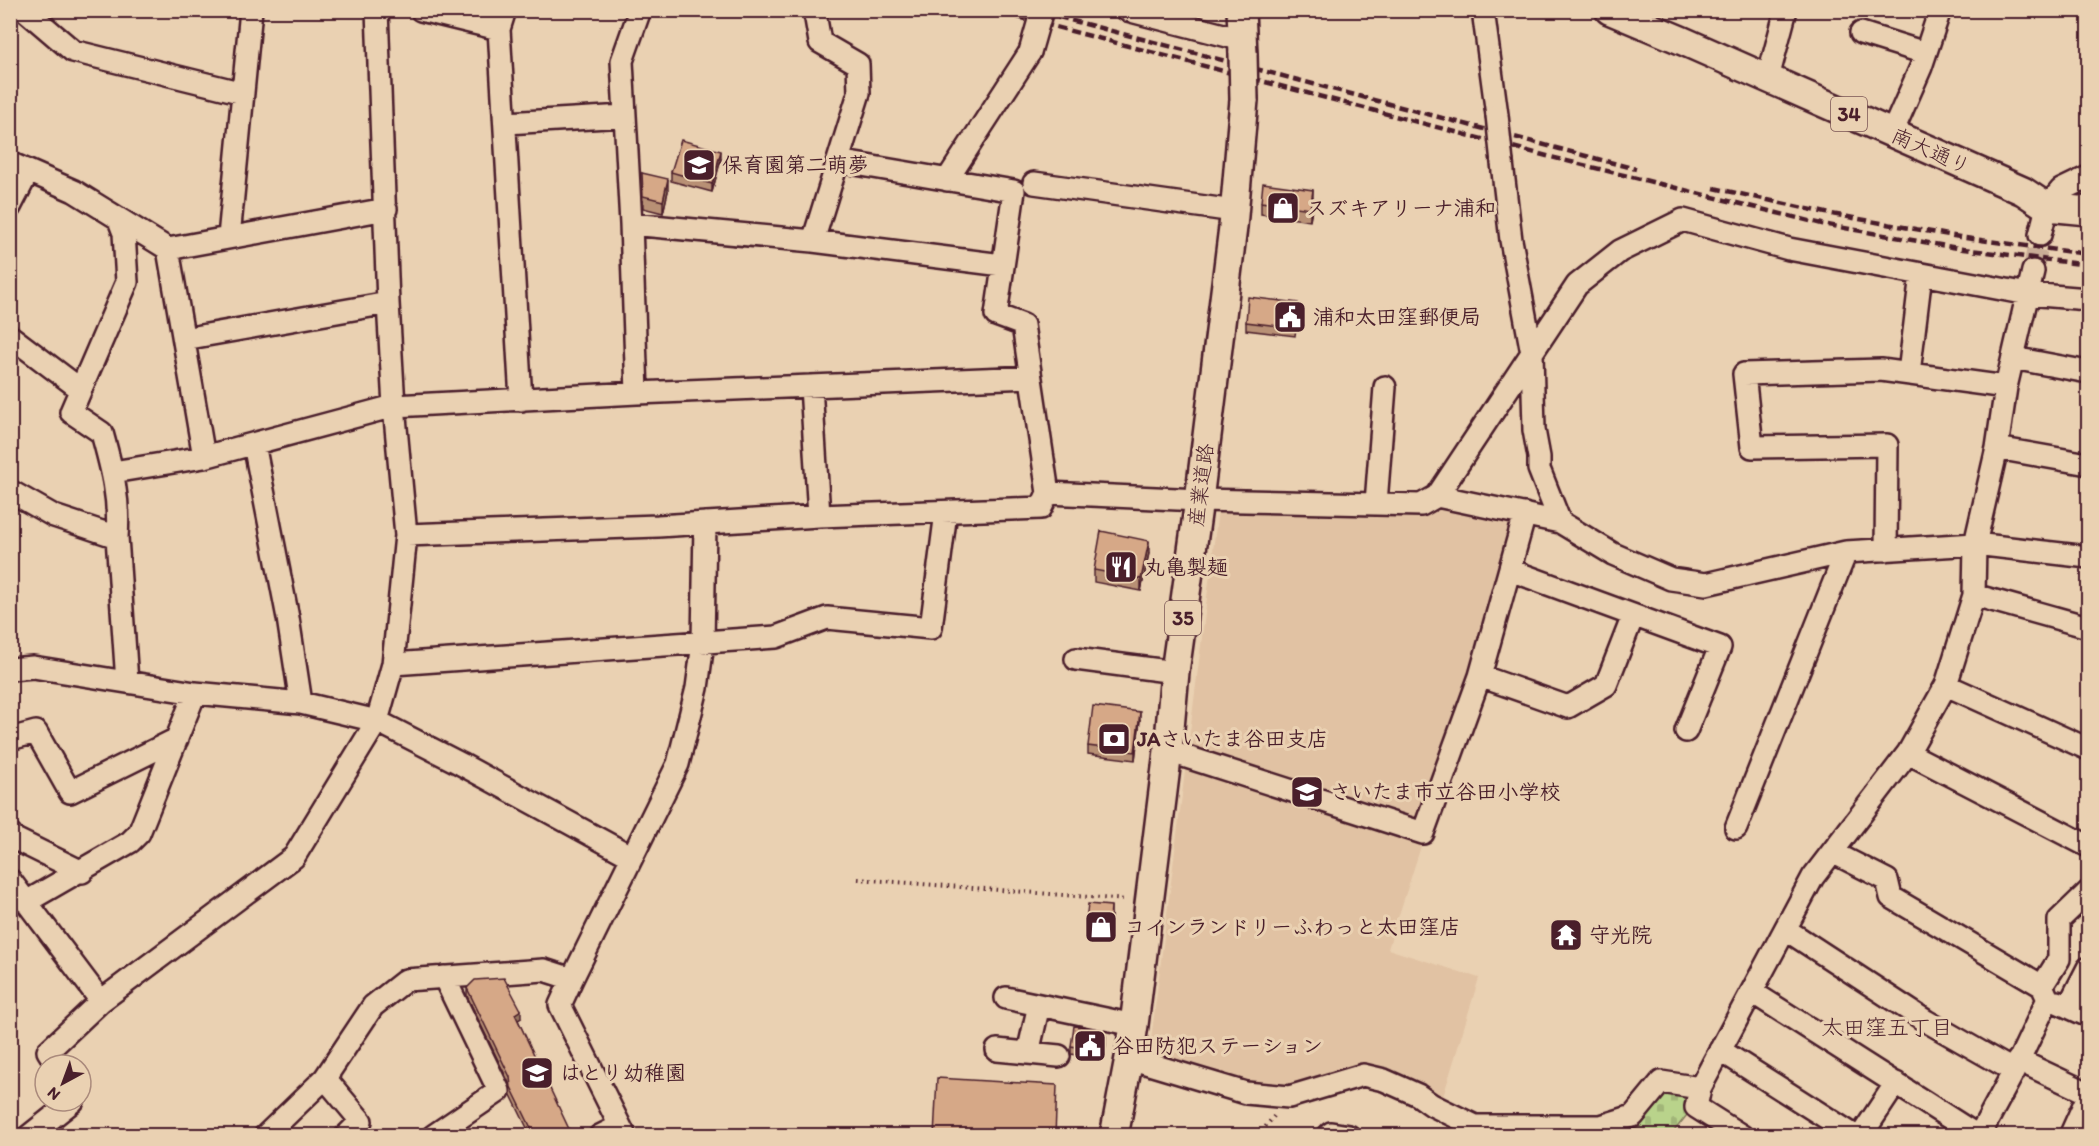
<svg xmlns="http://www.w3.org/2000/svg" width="2099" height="1146" viewBox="0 0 2099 1146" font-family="Itim,'Klee One',sans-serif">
<defs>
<pattern id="cemetery-stones" width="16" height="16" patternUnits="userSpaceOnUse" patternTransform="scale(1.5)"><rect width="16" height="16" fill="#b9d38b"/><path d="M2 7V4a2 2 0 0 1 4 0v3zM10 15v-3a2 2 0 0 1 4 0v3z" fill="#a1b578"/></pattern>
</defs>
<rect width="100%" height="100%" fill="#ead1b2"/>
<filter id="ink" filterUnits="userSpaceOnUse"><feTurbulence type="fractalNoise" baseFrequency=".0167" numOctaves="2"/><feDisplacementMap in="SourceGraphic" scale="12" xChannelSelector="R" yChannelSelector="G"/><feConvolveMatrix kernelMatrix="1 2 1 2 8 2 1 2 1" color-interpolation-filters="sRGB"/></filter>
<g filter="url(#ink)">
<path fill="#e1c2a3" d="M1219 503 1438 505 1504 518 1514 525 1423 840 1388 949 1479 978 1442 1100 1428 1089 1367 1067 1286 1087 1243 1088 1149 1056Z"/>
<path fill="url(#cemetery-stones)" stroke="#82795b" stroke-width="1.5" d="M1665 1091 1692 1096 1687 1115 1671 1135 1504 1136 1601 1132Z"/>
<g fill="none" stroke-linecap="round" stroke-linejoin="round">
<path stroke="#caad97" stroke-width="21" stroke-dasharray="21 10" stroke-linecap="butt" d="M2033 271 2040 235"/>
<g stroke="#4a1f2b" stroke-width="26">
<path id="minor" d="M25 10 73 51 243 93
M421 10 499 29 521 400
M813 10 816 19 820 42 858 64 859 93 813 241
M1127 10 1243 40
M1483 10 1497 115
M499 29 505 10
M1861 33 1925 53
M1768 78 1786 10
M506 123 625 116
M1892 133 1921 67 1940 10
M838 161 1014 191 996 315 1023 325 1048 493
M10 163 74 191 168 249 204 457
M1502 163 1511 240 1532 353 1534 430 1539 457V469L1560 522
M947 180 1030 52
M1034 183 1234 211
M10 207 28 172
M119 220 124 233 127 282 71 412 102 433C112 469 120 499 117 537L127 682
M631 224 813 241 1002 265
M2040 235 2047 207 2061 190 2088 177
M229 237 251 10
M168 249 386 209
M10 336 80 389
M184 339 388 303
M2013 358 2088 372
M1909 373 1921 274
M811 386 819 516
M637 393 631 224 622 61 640 10
M254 444 288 618 301 703
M1997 448 2088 464
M113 472 204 457 394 406 637 393 1030 377
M10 491 54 516 117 537
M1437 496 1560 522 1613 554 1671 579 1706 584 1846 552 1975 544 2088 557
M1376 503 1385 387
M406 535 658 526 819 516 1041 508 1048 493 1199 500 1421 505 1437 496 1577 285 1620 251 1683 220 1789 249 2028 294 2088 299
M1886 550 1887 445 1752 447 1744 374 1881 370 2006 387
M1510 570 1720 647 1686 731
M1974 595 2088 627
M1076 659 1175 672
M393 664 776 637 827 618 931 628 946 512
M10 669 33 667 195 693 301 703 377 721 461 764 632 857
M1480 676 1568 707 1606 685 1633 616
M1946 685 2088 749
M10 739 36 732 70 792 177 739
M1168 751 1423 833 1480 676 1525 514
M1908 753 2088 846
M1736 828 1846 552
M10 834 13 838 82 872
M1832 852 1887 880 1891 897 2042 986 2048 999 2014 1071 1979 1136
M10 880 101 1001
M26 902 130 842 139 833 195 693
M1785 929 1926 1021 2014 1071
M572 979 678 764 697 688 703 643 705 523
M2042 986 2059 959V920L2088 892
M1752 992 1978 1136
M1006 998 1134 1025
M2057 1002 2084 1014H2088
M2068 1007 2088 968
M997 1050 1059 1056
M1720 1050 1855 1136
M1028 1053 1039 1005
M1129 1058 1246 1093 1289 1097 1363 1075 1384 1080 1418 1095 1432 1105 1475 1126H1601L1633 1116 1661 1082 1700 1088
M2018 1060 2088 1093
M57 1065 48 1051 101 1001 294 857 377 721 393 664 406 535 394 406 388 303 377 10
M325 1078 361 1121 346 1136
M29 1136 73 1101
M265 1136 325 1078 373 1006 406 980 544 970 572 979 560 1005 625 1136
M433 1136 499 1091 444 977
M600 1136 620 1126
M1328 1136 1331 1133 1349 1136
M1742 1136 1696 1107 1700 1088 1813 877 1908 753 1946 685 1974 595 1975 544 1997 448 2006 387 2033 271
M1861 1136 1896 1083
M2070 1136 2088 1096"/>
</g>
<g stroke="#4a1f2b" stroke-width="32">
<path id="major" d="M1241 10 1243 54
M1609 10 1683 41 2023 191 2047 207 2088 211
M1114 1136 1129 1058 1134 1025 1168 751 1175 672 1199 500 1233 227 1244 100"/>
</g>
<path stroke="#4a1f2b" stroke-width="4" stroke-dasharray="1.5 4.5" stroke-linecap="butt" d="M858 879 1127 900
M1258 1136 1275 1115"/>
<use href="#minor" stroke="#ead1b2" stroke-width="21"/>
<use href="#major" stroke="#ead1b2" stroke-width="27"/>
<path stroke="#4a1f2b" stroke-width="4.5" stroke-dasharray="9 4.5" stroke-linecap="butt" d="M991 10 1547 156 1822 224 1963 249 2088 265
M1032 10 1636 169
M1714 188 1826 213 1965 238 2088 254"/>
<g stroke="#4a1f2b" stroke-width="26" stroke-linecap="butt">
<path id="minor-bridge" d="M1030 52 1042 10
M1497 115 1502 163"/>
</g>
<g stroke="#4a1f2b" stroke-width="32" stroke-linecap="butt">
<path id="major-bridge" d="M1243 54 1244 100"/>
</g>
<use href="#minor-bridge" stroke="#ead1b2" stroke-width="21"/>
<use href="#major-bridge" stroke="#ead1b2" stroke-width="27"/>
</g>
<path fill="#b89074" stroke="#4a1f2b" stroke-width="1.5" d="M721 159 712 192 671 181V172Z
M642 173 668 191 663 213 643 208Z
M1261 202H1313L1310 221 1261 214Z
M1298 311 1295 336 1246 330V322Z
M1149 553 1141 591 1094 582V570Z
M1140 720 1135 760 1088 754V746Z
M1111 914 1109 941 1085 938V930Z
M467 988 521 1018 518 1020 569 1136H531L511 1095 510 1085 467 996Z
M1096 1035 1106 1044 1104 1059 1071 1054V1046Z"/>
<path fill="#96765e" stroke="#4a1f2b" stroke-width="1.5" d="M721 151V159L712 192V184Z
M668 179V191L663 213V201Z
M1313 190V202L1310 221V209Z
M1149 541V553L1141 591V579Z
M1140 712V720L1135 760V752Z
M1111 906V914L1109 941V933Z
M521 1010V1018L515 1022V1014Z
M1106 1036V1044L1104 1059V1051Z
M569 1129V1136H559Z"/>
<path fill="#d6a887" stroke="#4a1f2b" stroke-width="1.5" d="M681 140 721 151 712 184 671 172Z
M642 173 668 179 663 201 643 196Z
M1263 183 1313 190 1310 209 1261 202Z
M1248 297 1298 303 1295 328 1246 322Z
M1101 531 1149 541 1141 579 1094 570Z
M1093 706 1140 712 1135 752 1088 746Z
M1088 904 1111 906 1109 933 1085 930Z
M504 978 521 1010 515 1014 569 1129 559 1136H535L511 1087 510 1077 467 988 475 980Z
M1074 1026 1096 1029V1035L1106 1036 1104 1051 1071 1046Z
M937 1078 1057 1085 1055 1136H934Z"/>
</g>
<defs>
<g id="school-square" transform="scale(1.725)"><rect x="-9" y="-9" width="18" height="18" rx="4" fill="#4a1f2b" stroke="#ead1b2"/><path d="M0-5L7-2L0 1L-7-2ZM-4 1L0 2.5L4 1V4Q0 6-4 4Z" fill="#fff"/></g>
<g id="shop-square" transform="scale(1.725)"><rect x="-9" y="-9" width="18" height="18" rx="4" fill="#4a1f2b" stroke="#ead1b2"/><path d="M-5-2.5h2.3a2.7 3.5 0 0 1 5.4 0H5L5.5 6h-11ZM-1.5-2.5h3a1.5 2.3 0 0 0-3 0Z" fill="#fff"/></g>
<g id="civic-square" transform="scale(1.725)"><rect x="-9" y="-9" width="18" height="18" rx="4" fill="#4a1f2b" stroke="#ead1b2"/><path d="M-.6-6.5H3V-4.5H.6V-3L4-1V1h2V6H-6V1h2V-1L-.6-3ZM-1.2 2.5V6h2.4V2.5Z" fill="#fff"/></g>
<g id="restaurant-square" transform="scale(1.725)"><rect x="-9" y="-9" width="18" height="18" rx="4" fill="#4a1f2b" stroke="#ead1b2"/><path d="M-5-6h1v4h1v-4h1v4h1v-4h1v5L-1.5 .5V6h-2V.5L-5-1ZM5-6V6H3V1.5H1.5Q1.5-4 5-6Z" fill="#fff"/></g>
<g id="bank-square" transform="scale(1.725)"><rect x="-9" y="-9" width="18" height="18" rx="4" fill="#4a1f2b" stroke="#ead1b2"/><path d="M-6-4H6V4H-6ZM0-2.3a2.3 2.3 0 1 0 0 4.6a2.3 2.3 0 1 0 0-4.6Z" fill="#fff"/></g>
<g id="temple-square" transform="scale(1.725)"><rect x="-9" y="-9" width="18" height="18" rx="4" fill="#4a1f2b" stroke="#ead1b2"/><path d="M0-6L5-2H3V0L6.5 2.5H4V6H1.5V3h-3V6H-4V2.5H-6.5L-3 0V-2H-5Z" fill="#fff"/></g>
</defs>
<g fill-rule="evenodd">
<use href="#school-square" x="699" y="165"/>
<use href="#shop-square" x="1283" y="208"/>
<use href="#civic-square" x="1290" y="317"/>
<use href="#restaurant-square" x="1121" y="567"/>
<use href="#bank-square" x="1114" y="739"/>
<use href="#school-square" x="1307" y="792"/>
<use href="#shop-square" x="1101" y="927"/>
<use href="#temple-square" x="1566" y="935"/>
<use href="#civic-square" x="1090" y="1046"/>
<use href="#school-square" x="537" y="1073"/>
</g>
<g text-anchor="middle" stroke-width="6" stroke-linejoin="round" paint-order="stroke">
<g fill="#ead1b2" stroke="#7a5454" stroke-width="1.5">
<rect x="1831" y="97" width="36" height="34" rx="4.5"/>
<rect x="1165" y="601" width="36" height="34" rx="4.5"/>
</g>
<g font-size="20" font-weight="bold" fill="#4a1f2b">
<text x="1849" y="121">34</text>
<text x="1183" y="625">35</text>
</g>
<g font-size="21" fill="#4a1f2b" stroke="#ead1b2">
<text transform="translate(1931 151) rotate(24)" y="7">南大通り</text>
<text transform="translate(1201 485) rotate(-83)" y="7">産業道路</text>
</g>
<g font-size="21" font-weight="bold" fill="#4a1f2b" stroke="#ead1b2" text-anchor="start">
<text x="722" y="172">保育園第二萌夢</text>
<text x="1306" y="215">スズキアリーナ浦和</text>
<text x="1313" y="324">浦和太田窪郵便局</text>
<text x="1144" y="574">丸亀製麺</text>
<text x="1137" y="746">JAさいたま谷田支店</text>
<text x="1330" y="799">さいたま市立谷田小学校</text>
<text x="1124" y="934">コインランドリーふわっと太田窪店</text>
<text x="1589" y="942">守光院</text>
<text x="1113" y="1053">谷田防犯ステーション</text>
<text x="560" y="1080">はとり幼稚園</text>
</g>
<g font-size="22" fill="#4a1f2b" stroke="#ead1b2">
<text x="1887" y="1035">太田窪五丁目</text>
</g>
</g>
<rect width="2099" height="1146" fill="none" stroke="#ead1b2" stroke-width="36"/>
<rect x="18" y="18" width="2063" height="1110" fill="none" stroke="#4a1f2b" stroke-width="2" filter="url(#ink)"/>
<g transform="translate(63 1083) rotate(221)"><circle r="28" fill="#ead1b2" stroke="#aa8a7c" stroke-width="1.5"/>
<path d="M0-4.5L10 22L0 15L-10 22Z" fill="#4a1f2b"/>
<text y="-9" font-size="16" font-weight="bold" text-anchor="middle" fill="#4a1f2b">N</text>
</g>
</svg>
